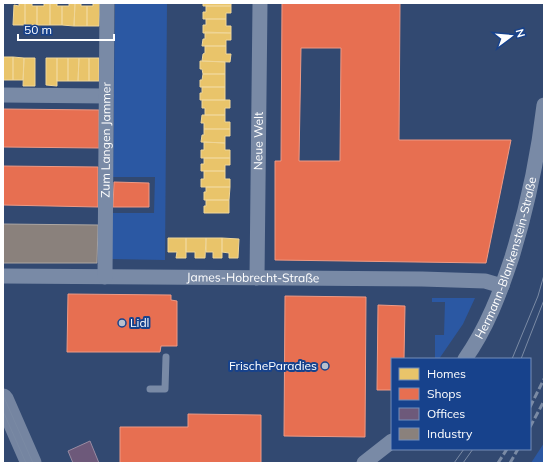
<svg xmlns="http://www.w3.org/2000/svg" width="547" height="466" viewBox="0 0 547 466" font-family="Mulish,sans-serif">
<rect width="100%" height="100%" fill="#324971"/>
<path fill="#2b58a3" d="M115 3H167L165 260 112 259V213H154L155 177H113Z
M432 298H475L463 324 439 359H435V335H444L445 302H432Z
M544 443V463H531Z"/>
<path fill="#e9c46a" stroke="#f0d697" d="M19 3H25V25H13L14 5 19 6Z
M25 3H32V6H37V25H25Z
M44 3H50V25H37V6H44Z
M50 3H57V6H62V25H50Z
M69 3H75L74 26 62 25V6H69Z
M75 3H81V6H87V26H74Z
M93 3H100L99 26H87V6H93Z
M203 3H231V6H203Z
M206 6H231V13H226V19H203V12H206Z
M206 19H226V26H231V33H203V25H206Z
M205 32 231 33V40H226V46H202L203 39H205Z
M205 46H226V54H231L230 62 202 61 203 54 205 53Z
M3 57H13V80H3Z
M13 57 24 58 23 80H13Z
M24 58H35V86H23Z
M46 58H57V86L46 85Z
M57 58H68V81H57Z
M68 58H79L78 81H68Z
M79 58H89V81H78Z
M89 58H99V81H89Z
M200 61 225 62V74H203L202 69H200Z
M203 74H225V87H200V80H202Z
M202 87H225V100H200V93H202Z
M202 100H230V108H225V115H205V108H202Z
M202 115H225V122H230V129H204V123H201Z
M204 129H230V136H225V143L201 142 202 135H204Z
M204 142 225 143V150H230V158H201V150H204Z
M204 158H230V165H225V171H201V164H204Z
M204 171H225V179H230V187H201V179H204Z
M206 187H230L229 200H204V192H206Z
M206 200H229V213H204V206H206Z
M168 238H186V258H176L177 252H168Z
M186 238H206L205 258H195V252H186Z
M206 238H222V258H213V252H206Z
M222 238 239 239 238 258H229V253L222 252Z"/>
<path fill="#e76f51" stroke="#ee9a85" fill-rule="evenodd" d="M282 3H400L399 140H511L486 263 275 260V161H281ZM301 48H341L340 161H299Z
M3 109 99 110V148L3 147Z
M3 166 98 167V207L3 205Z
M114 182 149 183V207H113Z
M68 294 171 295V300L177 301V346H161L160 352H67Z
M285 296 366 297 365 437 284 436Z
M378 305 405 306 404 359H392V390H377Z
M188 414 261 415V463H120V427H188Z"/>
<path fill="#6d597a" stroke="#998ba2" d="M90 441 99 463H73L68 451Z"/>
<path fill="#8a817c" stroke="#ada7a3" d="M3 224 98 225 97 263H3Z"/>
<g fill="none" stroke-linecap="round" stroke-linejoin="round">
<path stroke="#798aa6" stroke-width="7" d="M150 389H165L166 357"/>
<g stroke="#798aa6" stroke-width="15">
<path d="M3 95 106 96"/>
<path id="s1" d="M3 276 422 279 485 281 502 286"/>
<path id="s2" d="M105 277 107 3"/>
<path id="s3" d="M257 278 260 3"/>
<path id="s4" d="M465 359C487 328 500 293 512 257 527 208 538 157 544 105"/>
<path d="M364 463 392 441"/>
</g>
<path stroke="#7585a1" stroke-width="21" d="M3 399 31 463"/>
<path stroke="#7a8aa4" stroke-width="1" d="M512 359 538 296 544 275
M521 359 544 300
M3 395 33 463
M3 411 26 463
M454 463 464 449
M463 463 473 449"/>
<path stroke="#7a8aa4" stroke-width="3" stroke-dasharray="7 3" stroke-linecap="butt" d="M530 407 544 379
M530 427 544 401
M498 463 507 449
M510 463 518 449"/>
</g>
<g fill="#b7bfcd" stroke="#17428c" stroke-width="1.5">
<circle cx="122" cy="323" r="4"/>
<circle cx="325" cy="366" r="4"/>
</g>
<g text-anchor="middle" stroke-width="4" stroke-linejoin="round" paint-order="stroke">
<g font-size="12" fill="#fff" stroke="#17428c">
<text dy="4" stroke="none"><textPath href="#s2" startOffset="137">Zum Langen Jammer</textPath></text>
<text dy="4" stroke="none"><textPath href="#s3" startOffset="137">Neue Welt</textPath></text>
<text dy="4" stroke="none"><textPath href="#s4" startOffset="110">Hermann-Blankenstein-Straße</textPath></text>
<text dy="4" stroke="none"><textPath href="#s1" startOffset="250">James-Hobrecht-Straße</textPath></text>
</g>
<g font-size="12" fill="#fff" stroke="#17428c" text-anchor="start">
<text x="130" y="327">Lidl</text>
<text x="317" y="370" text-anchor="end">FrischeParadies</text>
</g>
</g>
<rect width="547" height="466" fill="none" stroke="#ffffff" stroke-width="8"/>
<rect x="391" y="358" width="140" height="92" fill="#17428c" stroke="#748eba"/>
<rect x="399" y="368" width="20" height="12" fill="#e9c46a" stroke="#748eba"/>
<text x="427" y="378" font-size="12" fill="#ffffff">Homes</text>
<rect x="399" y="388" width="20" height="12" fill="#e76f51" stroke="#748eba"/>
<text x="427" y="398" font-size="12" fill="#ffffff">Shops</text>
<rect x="399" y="408" width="20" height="12" fill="#6d597a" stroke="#748eba"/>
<text x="427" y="418" font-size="12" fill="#ffffff">Offices</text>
<rect x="399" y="428" width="20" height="12" fill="#8a817c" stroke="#748eba"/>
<text x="427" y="438" font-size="12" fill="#ffffff">Industry</text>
<g transform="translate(511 36) rotate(74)" stroke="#17428c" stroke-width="3" paint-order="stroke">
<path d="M0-3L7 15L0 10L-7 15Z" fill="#ffffff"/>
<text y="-6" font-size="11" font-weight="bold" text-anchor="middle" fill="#ffffff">N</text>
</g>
<path d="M18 34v6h96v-6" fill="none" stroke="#ffffff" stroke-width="2"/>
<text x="24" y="34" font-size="12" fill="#ffffff" stroke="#17428c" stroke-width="3" paint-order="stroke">50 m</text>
</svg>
